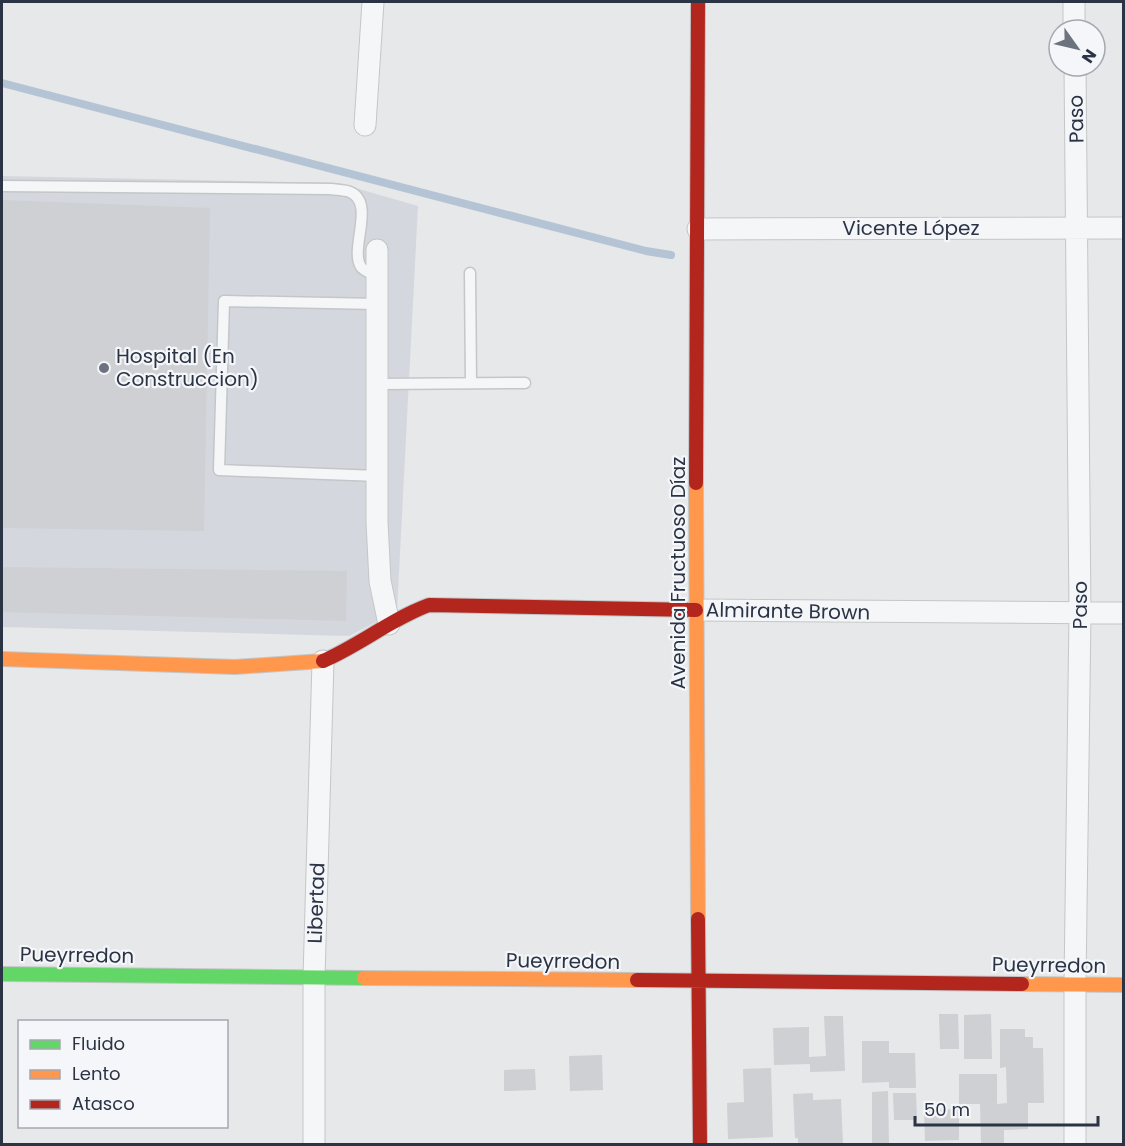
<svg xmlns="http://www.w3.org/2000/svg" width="1125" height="1146" viewBox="0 0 1125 1146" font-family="Poppins,sans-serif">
<rect width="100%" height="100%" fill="#e6e8ea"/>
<path fill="#d4d7dd" d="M2 176 338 183 418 206 397 611 349 636 2 627Z"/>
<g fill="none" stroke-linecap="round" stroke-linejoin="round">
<path stroke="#b4c4d5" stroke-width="8" d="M2 83 646 251 671 255"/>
</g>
<path fill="#ced0d3" d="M2 200 210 208 204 531 2 528Z
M2 567 347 571 346 621 2 612Z
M939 1014H958L959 1049H940Z
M991 1014 992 1059H964V1015Z
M824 1016H843L845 1071 810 1072V1064L774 1065 773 1028 809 1027V1057L826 1056Z
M1000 1029H1025V1037H1033V1048H1043L1044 1103H1028V1129L1004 1130V1144H981L980 1104H959V1074H997V1104L1007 1103 1006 1067 1000 1068Z
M862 1041H889V1053H915L916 1088H889V1082L862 1083Z
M602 1055 603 1090 570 1091 569 1056Z
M771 1068 773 1137 728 1139 727 1103 744 1102 743 1069Z
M535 1069 536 1090 504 1091V1070Z
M888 1091 889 1144H872V1092Z
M813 1093V1100L841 1099 843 1144H798V1138H795L793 1094Z
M893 1093H916L917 1120H894Z
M959 1109V1140L925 1141 924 1110Z"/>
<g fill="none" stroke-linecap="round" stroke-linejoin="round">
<g stroke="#c4c6c8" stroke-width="13">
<path id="lane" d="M2 186 331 189C337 190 345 190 350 192 376 203 349 249 361 267 364 271 372 274 377 276
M470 273 471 383
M377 304 224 301 219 470 378 476
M377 384 525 383"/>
</g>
<g stroke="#c4c6c8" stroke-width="23">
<path id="street" d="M1074 2V30
M1075 66 1080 613 1075 984V1144
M365 125 373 2
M698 229 1124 228
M377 250V522L380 581 389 624
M696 610 1124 613
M314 1144V978L323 661"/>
</g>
<g stroke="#c4c6c8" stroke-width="16">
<path id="fast" d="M2 974 364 978"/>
</g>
<g stroke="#c4c6c8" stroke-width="16">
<path id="slow" d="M696 483 698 919
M2 659 235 667 323 661
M364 978 637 980
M1022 984 1124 985"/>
</g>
<g stroke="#c4c6c8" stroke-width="16">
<path id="jam" d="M696 483 698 2
M323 661C360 645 391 619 429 605L696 610
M698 919 700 1144
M637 980 1022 984"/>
</g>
<use href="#lane" stroke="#f5f6f7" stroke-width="10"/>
<use href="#street" stroke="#f5f6f7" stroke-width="21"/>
<use href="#fast" stroke="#63d668" stroke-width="14"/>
<use href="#slow" stroke="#ff974d" stroke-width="14"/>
<use href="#jam" stroke="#b3261e" stroke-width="14"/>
</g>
<circle fill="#6c737f" stroke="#f4f6f9" stroke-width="2" cx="104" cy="368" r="6"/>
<g text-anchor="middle" stroke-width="4.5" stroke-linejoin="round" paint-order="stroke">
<g font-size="20" fill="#2b3445" stroke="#f4f6f9">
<text transform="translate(1076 119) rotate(-91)" y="7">Paso</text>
<text x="911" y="235">Vicente López</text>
<text transform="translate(678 573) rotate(-90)" y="7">Avenida Fructuoso Díaz</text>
<text transform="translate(1080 605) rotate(-90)" y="7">Paso</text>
<text transform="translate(788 611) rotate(1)" y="7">Almirante Brown</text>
<text transform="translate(316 903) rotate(-88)" y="7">Libertad</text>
<text transform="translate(77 955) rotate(1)" y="7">Pueyrredon</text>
<text transform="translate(563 961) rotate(1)" y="7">Pueyrredon</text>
<text transform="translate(1049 965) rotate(1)" y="7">Pueyrredon</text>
</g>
<g font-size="20" fill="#2b3445" stroke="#f4f6f9" text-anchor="start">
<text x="116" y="363">Hospital (En<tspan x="116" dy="23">Construccion)</tspan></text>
</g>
</g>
<rect width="1125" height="1146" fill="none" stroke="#2b3445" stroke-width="6"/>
<rect x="18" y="1020" width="210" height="108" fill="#f4f6f9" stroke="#a4a8b1" stroke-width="1.5"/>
<rect x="30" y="1040" width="30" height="9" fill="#63d668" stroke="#a4a8b1" stroke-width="1.5"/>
<text x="72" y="1050" font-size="18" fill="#2b3445">Fluido</text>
<rect x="30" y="1070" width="30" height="9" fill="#ff974d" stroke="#a4a8b1" stroke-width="1.5"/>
<text x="72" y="1080" font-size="18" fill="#2b3445">Lento</text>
<rect x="30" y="1100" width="30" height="9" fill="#b3261e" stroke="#a4a8b1" stroke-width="1.5"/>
<text x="72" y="1110" font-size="18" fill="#2b3445">Atasco</text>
<g transform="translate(1077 48) rotate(124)"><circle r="28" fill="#f4f6f9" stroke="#a4a8b1" stroke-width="1.5"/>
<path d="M0-4.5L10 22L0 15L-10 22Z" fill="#6c737f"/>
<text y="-9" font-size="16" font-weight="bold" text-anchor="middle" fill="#2b3445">N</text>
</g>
<path d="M915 1116v9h183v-9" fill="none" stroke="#2b3445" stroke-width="3"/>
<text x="924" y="1116" font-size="18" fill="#2b3445" stroke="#f4f6f9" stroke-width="4.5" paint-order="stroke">50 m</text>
</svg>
